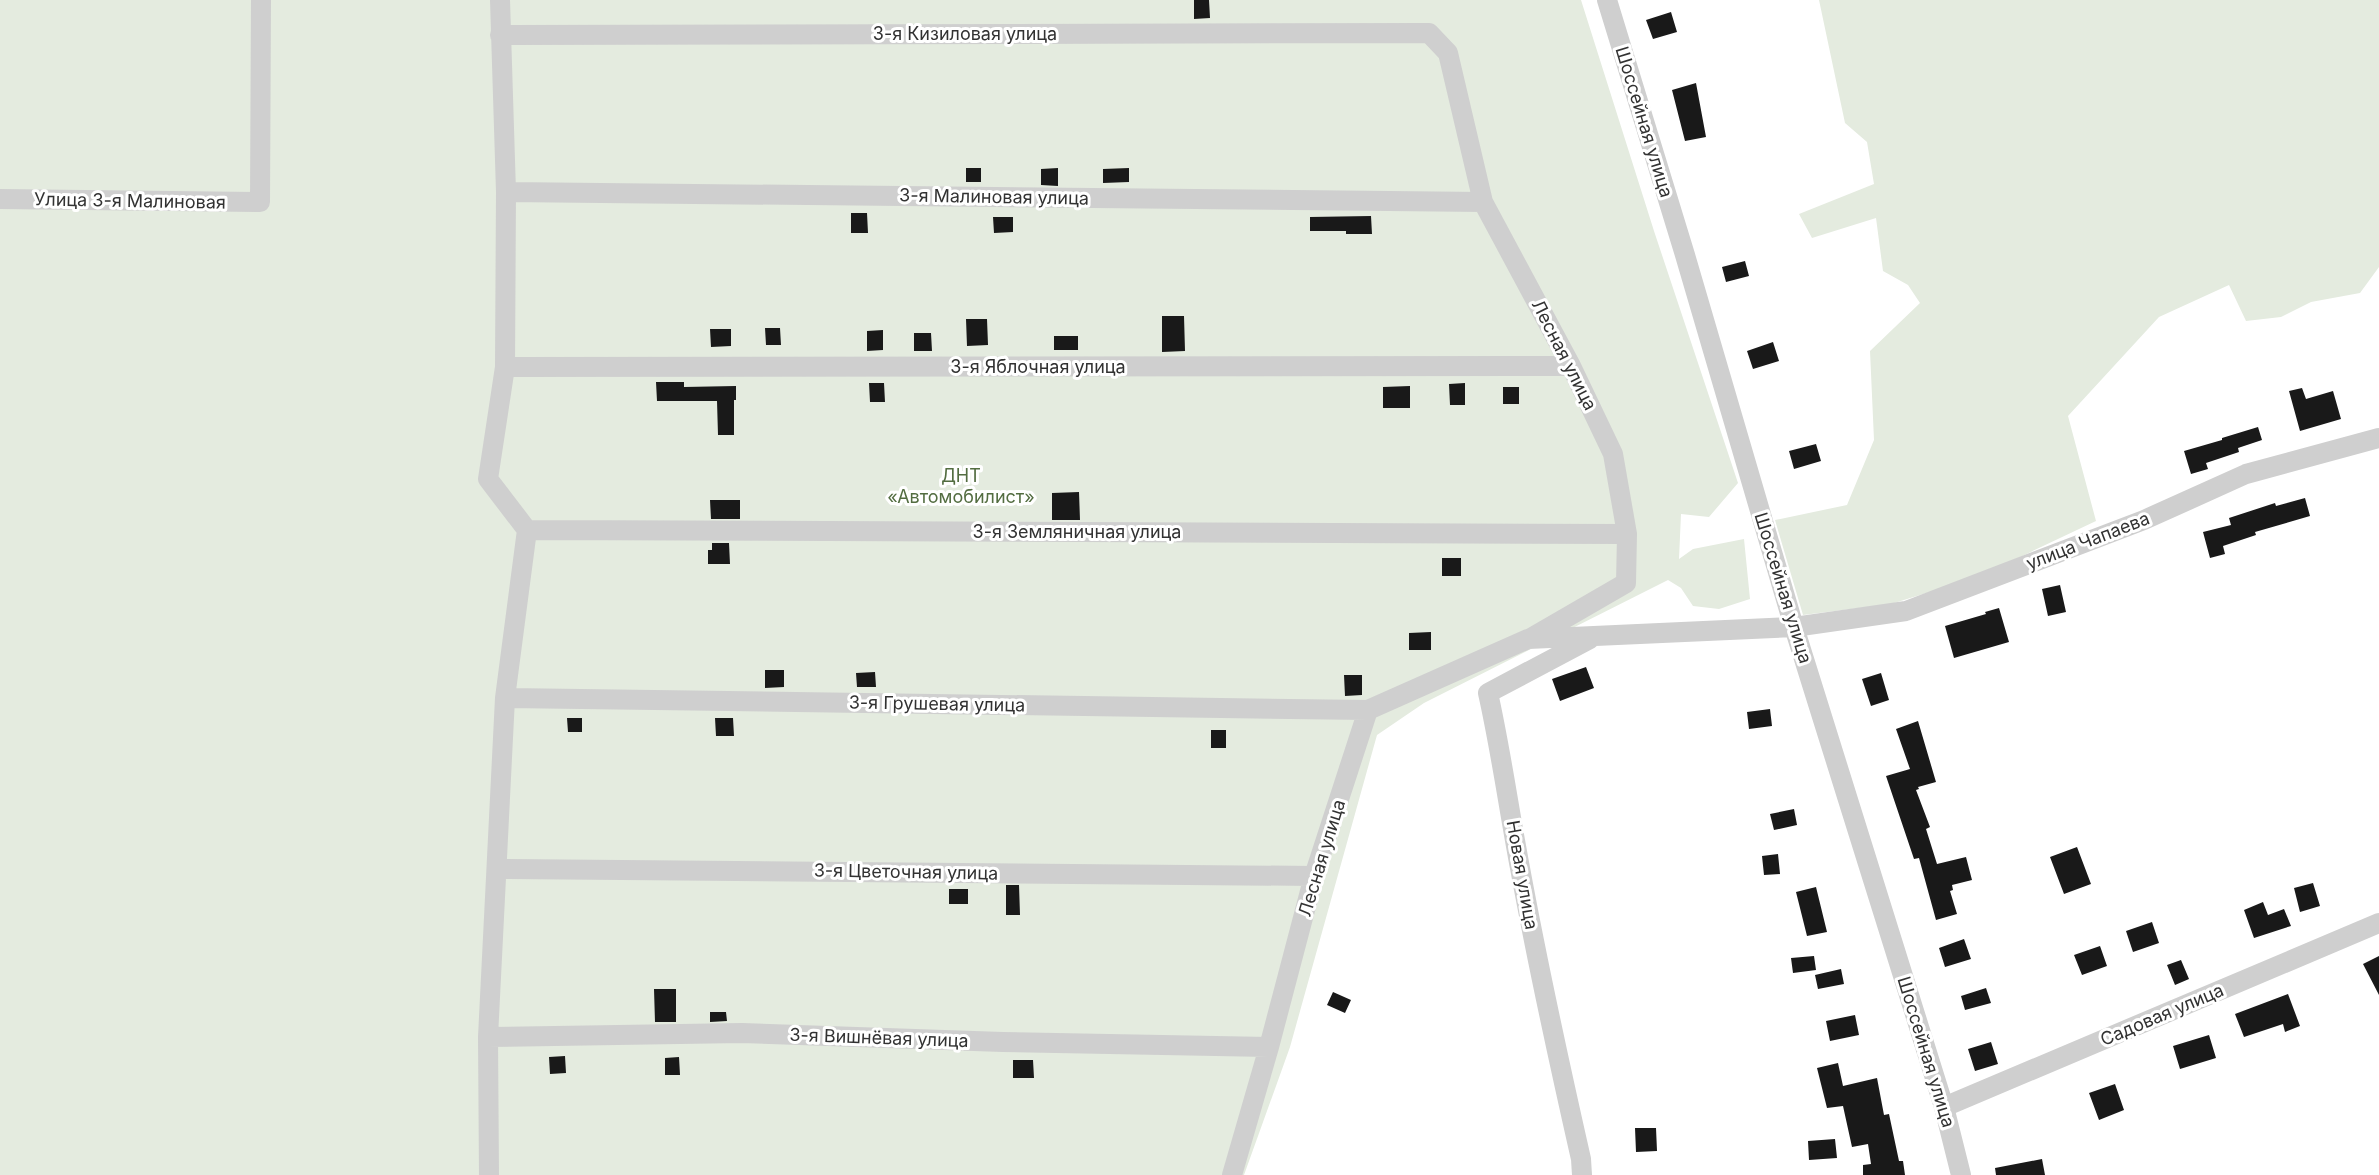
<svg xmlns="http://www.w3.org/2000/svg" width="2379" height="1175" viewBox="0 0 2379 1175" font-family="Inter,sans-serif">
<rect width="100%" height="100%" fill="#fff"/>
<path fill="#e4ebdf" d="M0 0H1581L1654 231 1738 483 1709 517 1681 514 1679 559 1693 549 1744 539 1750 599 1719 609 1693 606 1681 588 1668 580 1424 703 1377 735 1290 1047 1244 1175H0Z
M1819 0H2379V267L2360 293 2311 302 2281 317 2246 321 2229 285 2159 317 2068 416 2096 521 1978 577 1891 604 1803 615 1775 520 1847 505 1874 440 1870 351 1920 303 1908 285 1883 271 1876 218 1812 238 1799 214 1874 184 1867 142 1845 123Z"/>
<path fill="#191919" d="M1194 0H1209L1210 18 1194 19Z
M1671 12 1677 32 1653 39 1646 20Z
M1696 83 1706 137 1685 141 1672 90Z
M966 168H981V182H966Z
M1058 168V186L1041 185V169Z
M1129 168V182L1103 183V169Z
M851 213H867L868 233H851Z
M1371 216 1372 234H1346V231H1310V217Z
M993 217H1013V232L994 233Z
M1745 261 1749 276 1726 282 1722 267Z
M1162 316H1184L1185 351 1162 352Z
M966 319H987L988 345 967 346Z
M765 328H780L781 345H766Z
M710 329H731V346L711 347Z
M883 330V350L867 351V331Z
M914 333H931L932 351H914Z
M1054 336H1078V350H1054Z
M1773 342 1779 361 1753 369 1747 351Z
M656 382H684V387L736 386V400H734V435H718L717 401H657Z
M869 383H884L885 402H870Z
M1465 383V405H1450L1449 384Z
M1410 386V408H1383V387Z
M1503 387H1519V404H1503Z
M2302 388 2306 399 2333 391 2341 419 2300 431 2289 391Z
M2258 427 2262 440 2238 448 2239 452 2206 463 2208 469 2191 474 2184 451 2222 440V438Z
M1816 444 1821 461 1794 469 1789 451Z
M1079 492 1080 520H1052V493Z
M2305 498 2310 516 2255 532 2256 535 2223 546 2225 554 2210 558 2203 532 2231 525 2229 518 2275 503 2276 506Z
M710 500H740V519H711Z
M712 543H729L730 564H708V550H712Z
M1442 558H1461V576H1442Z
M2060 585 2066 612 2048 616 2042 589Z
M1999 608 2009 642 1954 658 1945 626 1986 614 1985 612Z
M1431 632V650H1409V633Z
M1586 667 1594 688 1560 701 1552 679Z
M765 670H784V687L765 688Z
M875 672 876 687H857L856 673Z
M1881 673 1889 700 1871 706 1862 679Z
M1344 675H1362V695L1345 696Z
M1770 709 1772 726 1749 729 1747 712Z
M567 718H582V732H568Z
M715 718H733L734 736H716Z
M1918 721 1936 782 1918 787 1919 789 1916 790 1930 827 1926 829 1937 864 1966 857 1972 880 1952 885 1953 890 1950 891 1957 914 1936 920 1919 858 1914 859 1886 776 1910 769 1896 729Z
M1211 730H1226V748H1211Z
M1794 809 1797 825 1774 830 1770 814Z
M2077 847 2091 884 2064 894 2050 857Z
M1778 854 1780 874 1764 875 1762 856Z
M2313 883 2320 906 2300 912 2294 888Z
M1006 885H1019L1020 915H1006Z
M1816 887 1827 932 1807 936 1796 892Z
M949 889H968V904H949Z
M2263 902 2268 915 2284 909 2291 926 2254 938 2244 910Z
M2152 922 2159 943 2133 952 2126 931Z
M1964 939 1971 959 1945 967 1939 948Z
M2100 946 2107 966 2082 975 2074 955Z
M1814 956 1816 970 1793 973 1791 958Z
M2379 956V995L2363 964Z
M2181 960 2189 979 2175 985 2167 965Z
M1841 969 1844 984 1818 989 1815 975Z
M1986 988 1991 1003 1965 1010 1961 996Z
M654 989H676V1022H655Z
M1333 992 1351 1000 1345 1013 1327 1005Z
M2288 994 2300 1026 2285 1032 2283 1024 2244 1037 2235 1014Z
M710 1012H726L727 1021 710 1022Z
M1855 1015 1859 1035 1830 1041 1826 1021Z
M2209 1035 2216 1058 2180 1069 2173 1046Z
M1991 1042 1998 1064 1975 1071 1968 1049Z
M565 1056 566 1073 550 1074 549 1057Z
M679 1057 680 1075H665V1058Z
M1013 1060H1033L1034 1078H1013Z
M1838 1063 1843 1086 1877 1078 1884 1115 1889 1114 1899 1161H1903L1905 1175H1863V1165L1871 1164 1868 1144 1852 1147 1843 1106 1827 1108 1817 1068Z
M2115 1084 2124 1110 2099 1120 2089 1093Z
M1635 1128H1656L1657 1151 1636 1152Z
M1835 1139 1837 1158 1809 1160 1808 1141Z
M2042 1159 2045 1175H1996L1995 1168Z"/>
<g fill="none" stroke-linecap="round" stroke-linejoin="round">
<path stroke="#cfcfcf" stroke-width="20" d="M1607 0 1685 255 1794 627 1944 1107 1961 1175
M500 35 1429 33 1448 53 1483 202 1571 366 1613 454 1627 534 1626 583 1531 638
M506 192 1483 202
M0 199 260 202 261 0
M505 367 1571 366
M527 530 1627 534
M505 698 1368 710 1528 639 1794 627 1906 611 2144 520 2246 474 2379 438
M498 869 1314 876
M488 1037 742 1033 1003 1042 1269 1047
M1944 1107 2379 923
M489 1175 488 1037 505 698 527 530 488 479 505 367 506 192 500 0
M1232 1175 1269 1047 1314 876 1368 710
M1582 1175 1581 1159C1559 1062 1538 966 1520 868 1509 810 1501 751 1488 693L1590 639"/>
</g>
<g text-anchor="middle" stroke-width="6" stroke-linejoin="round" paint-order="stroke">
<g font-size="18" fill="#323232" stroke="#fff">
<text x="965" y="40">3-я Кизиловая улица</text>
<text transform="translate(1644 122) rotate(73)" y="6">Шоссейная улица</text>
<text transform="translate(994 197) rotate(1)" y="6">3-я Малиновая улица</text>
<text transform="translate(130 201) rotate(1)" y="6">Улица 3-я Малиновая</text>
<text transform="translate(1564 355) rotate(63)" y="6">Лесная улица</text>
<text x="1038" y="373">3-я Яблочная улица</text>
<text x="1077" y="538">3-я Земляничная улица</text>
<text transform="translate(2088 541) rotate(-21)" y="6">улица Чапаева</text>
<text transform="translate(1783 588) rotate(73)" y="6">Шоссейная улица</text>
<text transform="translate(937 704) rotate(1)" y="6">3-я Грушевая улица</text>
<text transform="translate(1322 858) rotate(-73)" y="6">Лесная улица</text>
<text transform="translate(906 872) rotate(1)" y="6">3-я Цветочная улица</text>
<text transform="translate(1522 875) rotate(80)" y="6">Новая улица</text>
<text transform="translate(2162 1015) rotate(-23)" y="6">Садовая улица</text>
<text transform="translate(879 1038) rotate(2)" y="6">3-я Вишнёвая улица</text>
<text transform="translate(1926 1052) rotate(73)" y="6">Шоссейная улица</text>
</g>
<g font-size="18" fill="#536d41" stroke="#fff">
<text x="961" y="482">ДНТ<tspan x="961" dy="21">«Автомобилист»</tspan></text>
</g>
</g>
</svg>
